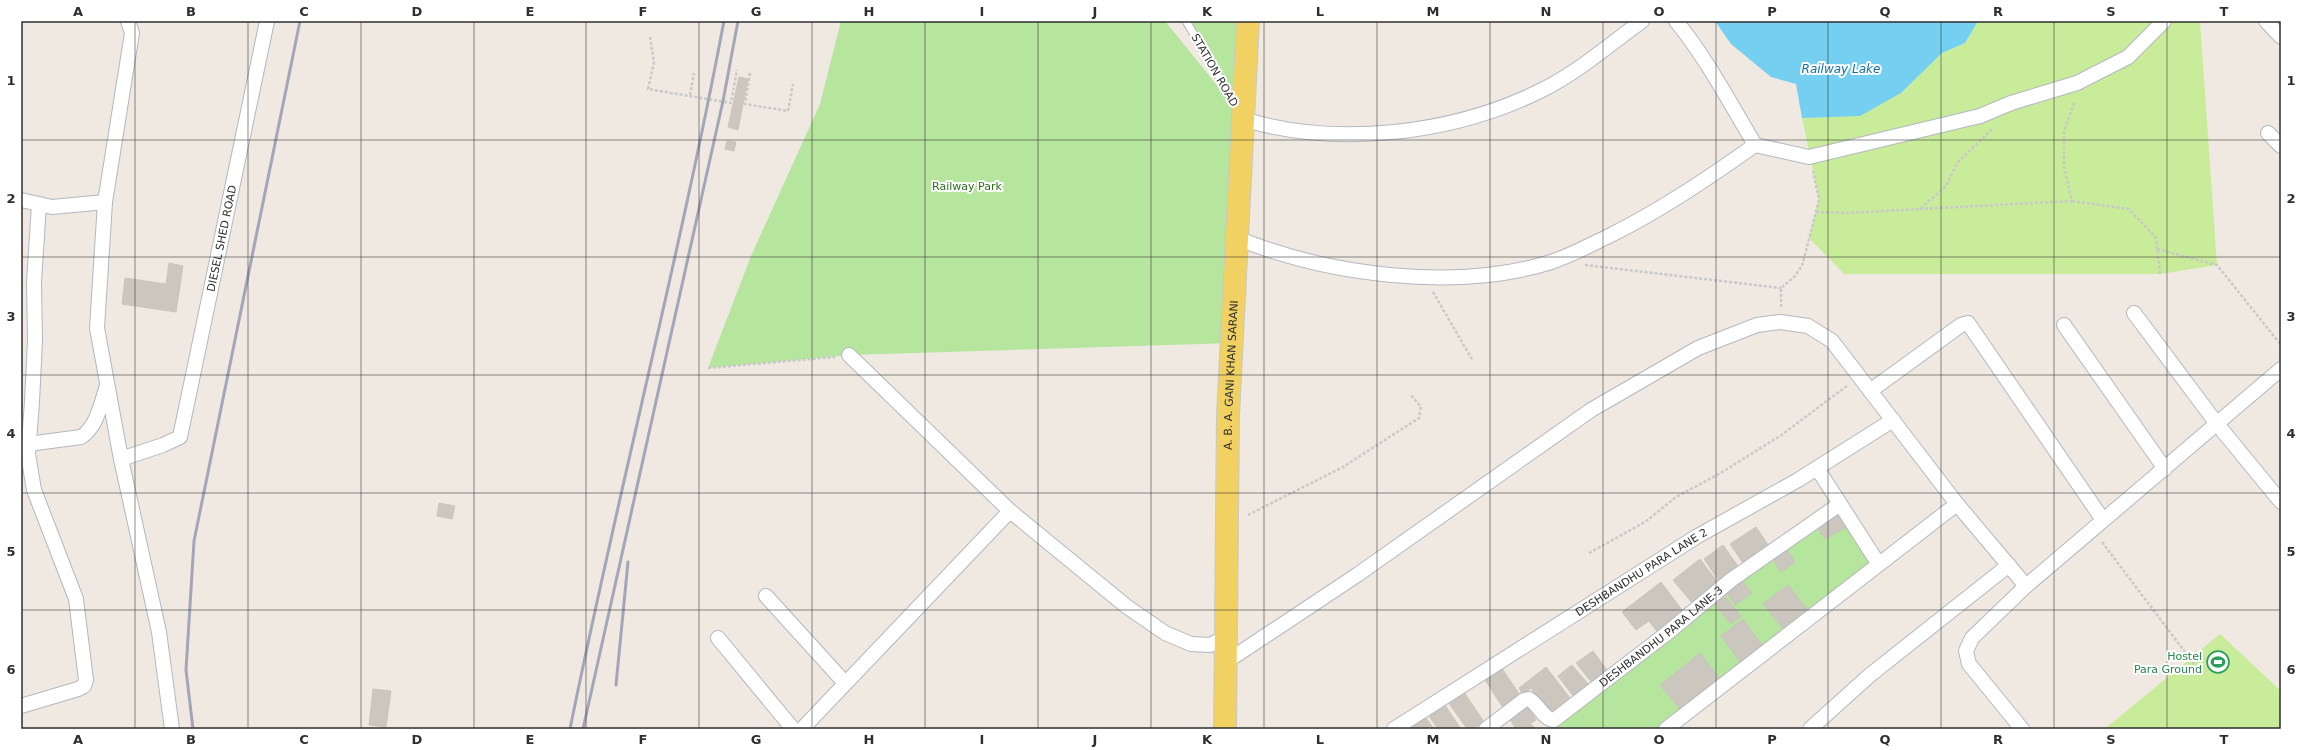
<svg xmlns="http://www.w3.org/2000/svg" width="2302" height="750" viewBox="0 0 2302 750" font-family="'DejaVu Sans',sans-serif">
<rect width="100%" height="100%" fill="#efe9e1"/>
<path fill="#b6e59e" d="M841 21H1165L1241 115 1186 21H1248L1232 343 849 355 708 368 751 256 820 104Z
M1840 505 1877 562 1666 729H1552L1549 724Z"/>
<path fill="#c9ec9a" d="M1978 21H2200L2217 265 2160 274H1844L1809 238 1819 199 1802 118 1860 115 1901 93 1942 53 1965 43Z
M2220 634 2281 691V729H2109L2107 727Z"/>
<path fill="#75cff0" d="M1715 21H1978L1965 43 1942 53 1901 93 1860 116 1802 118 1796 84 1771 77 1731 44Z"/>
<path fill="#cbc7bf" stroke="#cbc5ba" d="M739 77 748 79 738 130 728 127Z
M727 141 736 142 734 151 725 149Z
M169 263 183 266 176 312 122 304 125 278 166 284Z
M439 503 455 506 452 519 437 516Z
M1839 507 1850 525 1825 539 1814 523Z
M1756 527 1771 549 1745 566 1730 544Z
M1783 544 1795 562 1781 572 1769 553Z
M1723 545 1740 569 1720 583 1704 559Z
M1700 559 1719 584 1693 604 1673 580Z
M1741 579 1752 593 1735 605 1725 591Z
M1661 582 1685 614 1659 634 1649 621 1636 630 1622 612Z
M1788 585 1807 609 1782 628 1763 604Z
M1722 593 1741 616 1731 624 1711 600Z
M1743 619 1762 645 1740 662 1721 636Z
M1593 651 1609 673 1593 684 1576 663Z
M1700 653 1721 680 1682 712 1660 685Z
M1499 664 1522 698 1505 711 1482 675Z
M1572 665 1589 685 1574 697 1558 676Z
M1546 667 1570 698 1548 714 1531 688 1523 695 1519 688Z
M373 689 391 691 386 727 369 725Z
M1462 689 1484 722 1473 729H1467L1446 699Z
M1443 702 1461 729H1438L1427 713Z
M1526 703 1536 720 1522 729H1516L1508 716Z
M1424 715 1434 729H1403Z
M1531 724 1536 729H1522Z"/>
<g fill="none" stroke-linecap="round" stroke-linejoin="round">
<g stroke="#b4b7c1" stroke-width="9">
<path id="service" d="M1186 21 1237 108"/>
</g>
<g stroke="#b4b7c1" stroke-width="16">
<g id="minor">
<path d="M1676 21C1707 59 1730 103 1755 145L1809 157 1980 116 2011 103 2077 83 2128 57 2164 21"/>
<path d="M2266 21 2281 37"/>
<path d="M1243 119C1337 148 1454 134 1542 90 1577 73 1610 44 1642 21"/>
<path d="M2268 133 2281 146"/>
<path d="M21 200 52 207 105 202"/>
<path d="M1237 238C1327 275 1456 292 1551 262 1570 256 1590 245 1609 236 1661 210 1707 179 1755 145"/>
<path d="M2134 313 2217 424 2281 502"/>
<path d="M2064 325 2165 469"/>
<path d="M849 355 1010 511 1126 606 1165 633 1191 644 1210 645 1226 637"/>
<path d="M1870 391 1961 325 1968 323 2103 520"/>
<path d="M28 444 81 437C97 427 101 403 107 386"/>
<path d="M121 459 97 328 105 202 132 33 128 21"/>
<path d="M1817 468 1878 563"/>
<path d="M766 596 845 683"/>
<path d="M718 638 793 729"/>
<path d="M1226 662 1357 575 1591 410 1698 348 1757 325 1780 322 1808 326 1832 341 1957 504"/>
<path d="M21 706 78 689 84 686 86 680 76 599 34 490 28 454 32 402 35 340 34 282 39 204"/>
<path id="s1" d="M172 729 159 632 121 459 163 445 180 437 267 21"/>
<path d="M802 729 1010 511"/>
<path id="s2" d="M1394 729 1696 537 1798 480 1893 420"/>
<path id="s3" d="M1486 729 1524 700 1529 699C1538 704 1544 720 1554 720L1666 634 1731 580 1840 504"/>
<path d="M1666 729 1957 504 2026 586 2281 369"/>
<path d="M1810 729 1870 675 2009 565"/>
<path d="M2022 729 1969 664 1966 651 1972 638 2026 586"/>
</g>
</g>
<g stroke="#c9c9c9" stroke-width="24">
<g id="primary">
<path id="s4" d="M1225 729 1228 415 1248 21"/>
</g>
</g>
<path stroke="#c9c9c9" stroke-width="2.5" stroke-dasharray="3 2" stroke-linecap="butt" d="M650 37 654 62 648 89 731 103 737 70
M750 73 745 104 788 111 793 84
M690 95 694 73
M2072 201 2129 209 2156 238 2160 274
M1920 209 2072 201 2064 167V131L2075 101
M1816 212 1847 213 1920 209 1946 186 1957 163 1992 129
M2157 249 2217 265 2281 345
M1585 265 1781 288
M1433 292 1473 361
M1781 307V288L1794 277 1802 266 1806 251 1819 199 1813 171
M708 368 835 357
M1248 515 1343 467 1419 418 1421 407 1410 394
M2102 542 2194 664
M1589 553 1645 522 1676 497 1719 474 1780 436 1848 385"/>
<use href="#service" stroke="#fff" stroke-width="7"/>
<use href="#minor" stroke="#fff" stroke-width="14"/>
<use href="#primary" stroke="#f2d163" stroke-width="22"/>
<path stroke="#a3a6b8" stroke-width="3" d="M616 685 628 562
M193 729 186 670 194 541 300 21
M570 729C618 492 679 259 724 21
M583 729 723 101 738 21"/>
</g>
<path fill="none" stroke="#2e2e2e" stroke-width="1" stroke-opacity="0.55" d="M135 21V729M248 21V729M361 21V729M474 21V729M586 21V729M699 21V729M812 21V729M925 21V729M1038 21V729M1151 21V729M1264 21V729M1377 21V729M1490 21V729M1603 21V729M1716 21V729M1828 21V729M1941 21V729M2054 21V729M2167 21V729M21 140H2281M21 257H2281M21 375H2281M21 493H2281M21 610H2281"/>
<defs>
<g id="stadium-ring" transform="scale(1.15)"><circle r="9.5" fill="#fff" stroke="#2e9e5b" stroke-width="1.5"/><path d="M0-5a6.5 5 0 1 0 0 10a6.5 5 0 1 0 0-10ZM-3.5-1.8h7v3.6h-7Z" fill="#2e9e5b"/></g>
</defs>
<g fill-rule="evenodd">
<use href="#stadium-ring" x="2218" y="662"/>
</g>
<g text-anchor="middle" stroke-width="4" stroke-linejoin="round" paint-order="stroke">
<g font-size="11" fill="#2e2e2e" stroke="#fff">
<text transform="translate(1215 70) rotate(60)" y="4">STATION ROAD</text>
<text dy="4" stroke="none"><textPath href="#s1" startOffset="541">DIESEL SHED ROAD</textPath></text>
<text dy="4" stroke="none"><textPath href="#s4" startOffset="354">A. B. A. GANI KHAN SARANI</textPath></text>
<text dy="4" stroke="none"><textPath href="#s2" startOffset="293">DESHBANDHU PARA LANE 2</textPath></text>
<text dy="4" stroke="none"><textPath href="#s3" startOffset="222">DESHBANDHU PARA LANE-3</textPath></text>
</g>
<g font-size="11" fill="#2c6e1b" stroke="#fff">
<text x="967" y="190">Railway Park</text>
</g>
<g font-size="11" fill="#27864d" stroke="#fff" text-anchor="end">
<text x="2202" y="660">Hostel<tspan x="2202" dy="13">Para Ground</tspan></text>
</g>
<g font-size="12" font-style="italic" fill="#0d6fa3" stroke="#fff">
<text x="1841" y="73">Railway Lake</text>
</g>
</g>
<rect width="2302" height="750" fill="none" stroke="#ffffff" stroke-width="44"/>
<rect x="22" y="22" width="2258" height="706" fill="none" stroke="#2e2e2e" stroke-width="1.5"/>
<g font-size="13" text-anchor="middle" font-weight="bold" fill="#2e2e2e">
<text x="78" y="16">A</text>
<text x="191" y="16">B</text>
<text x="304" y="16">C</text>
<text x="417" y="16">D</text>
<text x="530" y="16">E</text>
<text x="643" y="16">F</text>
<text x="756" y="16">G</text>
<text x="869" y="16">H</text>
<text x="982" y="16">I</text>
<text x="1095" y="16">J</text>
<text x="1207" y="16">K</text>
<text x="1320" y="16">L</text>
<text x="1433" y="16">M</text>
<text x="1546" y="16">N</text>
<text x="1659" y="16">O</text>
<text x="1772" y="16">P</text>
<text x="1885" y="16">Q</text>
<text x="1998" y="16">R</text>
<text x="2111" y="16">S</text>
<text x="2224" y="16">T</text>
<text x="11" y="85">1</text>
<text x="2291" y="85">1</text>
<text x="11" y="203">2</text>
<text x="2291" y="203">2</text>
<text x="11" y="321">3</text>
<text x="2291" y="321">3</text>
<text x="11" y="438">4</text>
<text x="2291" y="438">4</text>
<text x="11" y="556">5</text>
<text x="2291" y="556">5</text>
<text x="11" y="674">6</text>
<text x="2291" y="674">6</text>
<text x="78" y="744">A</text>
<text x="191" y="744">B</text>
<text x="304" y="744">C</text>
<text x="417" y="744">D</text>
<text x="530" y="744">E</text>
<text x="643" y="744">F</text>
<text x="756" y="744">G</text>
<text x="869" y="744">H</text>
<text x="982" y="744">I</text>
<text x="1095" y="744">J</text>
<text x="1207" y="744">K</text>
<text x="1320" y="744">L</text>
<text x="1433" y="744">M</text>
<text x="1546" y="744">N</text>
<text x="1659" y="744">O</text>
<text x="1772" y="744">P</text>
<text x="1885" y="744">Q</text>
<text x="1998" y="744">R</text>
<text x="2111" y="744">S</text>
<text x="2224" y="744">T</text>
</g>
</svg>
